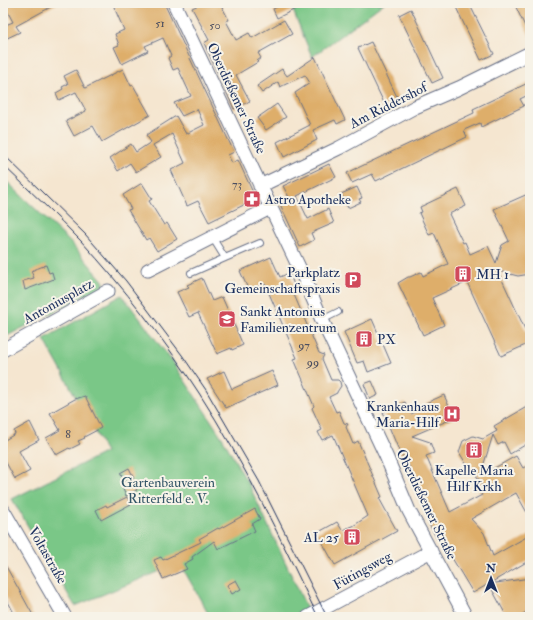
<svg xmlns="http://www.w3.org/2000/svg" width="533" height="620" viewBox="0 0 533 620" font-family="'IM FELL Double Pica',serif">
<rect width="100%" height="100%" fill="#f7f3e8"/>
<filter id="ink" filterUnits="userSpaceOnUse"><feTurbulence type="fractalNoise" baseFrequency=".025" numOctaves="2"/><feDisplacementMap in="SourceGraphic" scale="8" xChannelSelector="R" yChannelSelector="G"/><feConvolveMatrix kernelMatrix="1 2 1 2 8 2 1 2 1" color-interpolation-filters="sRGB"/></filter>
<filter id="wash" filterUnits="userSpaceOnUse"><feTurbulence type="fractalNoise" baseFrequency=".012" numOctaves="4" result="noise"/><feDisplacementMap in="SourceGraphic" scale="16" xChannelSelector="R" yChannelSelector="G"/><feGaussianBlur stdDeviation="0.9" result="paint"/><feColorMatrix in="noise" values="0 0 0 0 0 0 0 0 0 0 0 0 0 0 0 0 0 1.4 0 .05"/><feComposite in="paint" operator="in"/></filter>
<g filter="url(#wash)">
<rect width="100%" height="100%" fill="#f5e6d0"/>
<path fill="#7ac787" stroke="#4a7b72" d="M290 3H384L312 57Z
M3 178 71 243 104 282V286L3 338Z
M122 295 172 361 223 439 250 487 311 617H210L180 563 75 606 12 499 106 452 44 339Z"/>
<g id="blocks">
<path fill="#deae6a" d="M3 3H58L16 26 20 32 3 40V26L13 22Z
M116 3H146L148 5 152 3H164L234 152 228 155 232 163 238 160 256 199 209 222 198 201 187 206 171 170 185 163 172 134 153 145 161 157 136 172 130 163 118 171 110 158 131 144 136 152 151 142 146 135 176 116 186 134 204 125 197 109 182 116 174 103 191 96 178 68 173 70 168 58 171 56 163 38 145 46 148 51 122 64 114 47 119 45 115 34 124 30 114 7 117 5Z
M203 3H220L229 20 226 21 236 40 249 33 252 38 284 20 292 34 258 53 261 58 257 61 258 62 236 75 250 101 234 109 204 43 209 40 192 8Z
M285 3H308L277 18 273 9Z
M454 3H469L494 54 481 60Z
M514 3H528L530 6V37Z
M411 9 443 78 432 83 399 15Z
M371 42 398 99 385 105 358 48Z
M315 57 345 120 337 124 335 120 313 130 317 140 284 157 277 142 310 125 295 93 310 83 305 75 280 87 278 82 262 93 257 86 282 69 287 76Z
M123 69 131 86 133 85 150 115 102 142 93 126 74 136 66 121 86 111 76 92 59 100 56 93 63 89 62 87 68 84 64 76 76 70 85 88Z
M530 82V94L520 99 524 106 481 127 480 123 464 130 467 137 376 181 372 174 352 183 347 173 474 113 473 109Z
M277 104 286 117 266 130 257 118Z
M329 164 336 177 297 196 308 219 328 209 334 223 311 233 314 240 300 247 280 204 290 199 283 186Z
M142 183 152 199 149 201 164 225 167 223 177 239 157 251 149 238 146 240 128 210 131 209 123 195Z
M357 187 362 198 359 199 361 202 348 208 341 194Z
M458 189 466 206 449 214 463 243 465 242 470 254 488 246 496 263 502 245 509 241 494 209 530 193V274L518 276 498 271 530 340V343L501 356 467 282 432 298 444 325 423 335 398 283 408 277H410L421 272 423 276 448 264 434 233 429 235 419 213 422 212 420 207Z
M271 257 280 277 289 273 296 289 292 290 319 353 324 355 322 359 331 380H338L340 382 341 386 337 392V393L329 397 336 412 339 411 344 423 348 424 346 427 353 444 358 441 382 497 379 498 397 531 335 565 317 533 337 522 342 530 353 526 368 516 333 435 322 440 318 432 322 430 312 408 314 406 294 359 297 358 265 284 249 291 240 271Z
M46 265 49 273 52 272 54 279 25 290 23 281 34 278 31 271Z
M202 278 212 301 222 297 243 345 232 350 231 348 217 354 198 313 189 317 177 292 189 287 187 285Z
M372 319 391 363 368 372 364 361 357 363 344 332Z
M224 371 232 389 272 371 278 385 226 408 207 379Z
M372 381 378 395 370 399 364 384Z
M444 395 454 418 412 436 430 442 434 453 426 456 450 512 482 495 478 489 482 486 474 471 471 472 459 452 463 441 473 436 483 439 497 431 494 426 530 405V442L510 454 504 442 498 445 493 435 480 476 516 456 523 468 530 464V518L516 493 471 519 484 533 493 556 530 535V560L473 593 440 538 437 539 429 524 435 520 428 506 426 507 405 457 400 455V453L383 412 405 402 411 414 428 406 426 403Z
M85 396 101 428 84 437 85 438 78 441 80 444 70 449 69 448 56 455 46 438 60 430 50 413 75 399Z
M30 422 39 440 19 451 30 471 15 479 3 457V441L15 434 14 431Z
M129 468 134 478 125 482 120 473Z
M132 481 137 490 126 496 122 487Z
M127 497 131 504 101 520 96 510 106 505 107 507Z
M255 509 260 519 252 524 255 531 218 549 214 541 192 557 193 559 184 564 187 569 163 579 154 560 161 557 163 560 201 542 199 539 218 528 219 529Z
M3 561 18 588 34 617H16L3 592Z
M530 578V610L517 617H507L489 584Z
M236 580 241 589 232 594 227 585Z"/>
</g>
</g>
<g filter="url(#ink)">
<use href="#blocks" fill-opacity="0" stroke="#676f86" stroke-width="1"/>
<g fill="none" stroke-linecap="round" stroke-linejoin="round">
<g stroke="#676f86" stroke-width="8">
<path id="lane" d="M225 258 260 243
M191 273 225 258 212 237
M322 320 338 312"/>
</g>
<g stroke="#676f86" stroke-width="15">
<path id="street" d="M174 3 305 280 322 320 386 456 409 511 466 617
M260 186 339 148 415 107 459 88 530 53
M148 270 270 208
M3 350 108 291
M3 510 65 617
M308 617 431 551"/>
</g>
<use href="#lane" stroke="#fff" stroke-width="6"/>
<use href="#street" stroke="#fff" stroke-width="13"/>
<path stroke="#1b2f5e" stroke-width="1" d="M3 154 85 234 126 281 182 355 206 390 259 481 327 617
M3 165C29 190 56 215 81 241 124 288 164 339 199 393 245 464 282 541 318 617"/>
</g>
</g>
<defs>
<g id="pharmacy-square" transform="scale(0.9)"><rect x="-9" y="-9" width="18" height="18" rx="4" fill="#d1495b" stroke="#f7f3e8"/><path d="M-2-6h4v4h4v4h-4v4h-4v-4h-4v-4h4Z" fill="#fff"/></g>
<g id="building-square" transform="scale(0.9)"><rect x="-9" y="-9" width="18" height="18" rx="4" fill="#d1495b" stroke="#f7f3e8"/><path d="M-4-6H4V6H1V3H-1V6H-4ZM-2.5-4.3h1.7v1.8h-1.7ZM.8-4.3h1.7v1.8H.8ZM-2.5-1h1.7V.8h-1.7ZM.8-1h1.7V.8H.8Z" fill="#fff"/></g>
<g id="parking-square" transform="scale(0.9)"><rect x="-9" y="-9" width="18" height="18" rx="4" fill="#d1495b" stroke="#f7f3e8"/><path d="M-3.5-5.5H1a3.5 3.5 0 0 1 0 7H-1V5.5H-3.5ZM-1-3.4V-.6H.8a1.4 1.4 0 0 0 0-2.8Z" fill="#fff"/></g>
<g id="school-square" transform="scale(0.9)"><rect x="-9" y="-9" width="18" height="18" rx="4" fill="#d1495b" stroke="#f7f3e8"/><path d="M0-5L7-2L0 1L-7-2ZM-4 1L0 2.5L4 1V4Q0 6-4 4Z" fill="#fff"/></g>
<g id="hospital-square" transform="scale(0.9)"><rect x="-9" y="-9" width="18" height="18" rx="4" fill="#d1495b" stroke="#f7f3e8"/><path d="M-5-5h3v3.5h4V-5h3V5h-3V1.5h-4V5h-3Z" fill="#fff"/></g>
</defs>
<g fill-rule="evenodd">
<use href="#pharmacy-square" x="252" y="199"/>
<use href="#building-square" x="463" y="274"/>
<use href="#parking-square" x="353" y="280"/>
<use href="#school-square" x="227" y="319"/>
<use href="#building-square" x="364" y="339"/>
<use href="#hospital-square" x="452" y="414"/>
<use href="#building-square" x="474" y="450"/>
<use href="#building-square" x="352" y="537"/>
</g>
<g text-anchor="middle" stroke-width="4" stroke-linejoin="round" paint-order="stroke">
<g font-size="12" fill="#4c4f61">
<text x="160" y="27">51</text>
<text x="215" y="29">50</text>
<text x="237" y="188">73</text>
<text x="304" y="349">97</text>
<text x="313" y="366">99</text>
<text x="68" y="438">8</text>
</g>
<g font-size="14" fill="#1b2f5e" stroke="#f7f3e8">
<text transform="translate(237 98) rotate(65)" y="5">Oberdießemer Straße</text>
<text transform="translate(388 105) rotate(-27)" y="5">Am Riddershof</text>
<text transform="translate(58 301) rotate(-29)" y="5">Antoniusplatz</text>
<text transform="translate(427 504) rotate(64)" y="5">Oberdießemer Straße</text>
<text transform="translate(48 555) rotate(60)" y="5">Voltastraße</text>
<text transform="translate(362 570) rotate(-29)" y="5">Fütingsweg</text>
</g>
<g font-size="14" fill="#1b2f5e" stroke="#f7f3e8" text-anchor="start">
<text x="265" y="204">Astro Apotheke</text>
<text x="340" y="277" text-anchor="end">Parkplatz<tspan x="340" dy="16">Gemeinschaftspraxis</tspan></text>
<text x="476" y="279">MH 1</text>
<text x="240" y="316">Sankt Antonius<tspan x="240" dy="16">Familienzentrum</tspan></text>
<text x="377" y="344">PX</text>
<text x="439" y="411" text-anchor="end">Krankenhaus<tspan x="439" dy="16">Maria-Hilf</tspan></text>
<text x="474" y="475" text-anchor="middle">Kapelle Maria<tspan x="474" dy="16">Hilf Krkh</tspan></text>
<text x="339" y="542" text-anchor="end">AL 25</text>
</g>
<g font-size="14" fill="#335568" stroke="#f7f3e8">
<text x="168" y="487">Gartenbauverein<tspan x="168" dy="16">Ritterfeld e. V.</tspan></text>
</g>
</g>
<rect width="533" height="620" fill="none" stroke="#f7f3e8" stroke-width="16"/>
<g transform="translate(491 578)" stroke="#f7f3e8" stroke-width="3" paint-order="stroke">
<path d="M0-3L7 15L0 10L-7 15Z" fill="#1b2f5e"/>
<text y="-6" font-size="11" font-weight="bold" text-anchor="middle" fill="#1b2f5e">N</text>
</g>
</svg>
